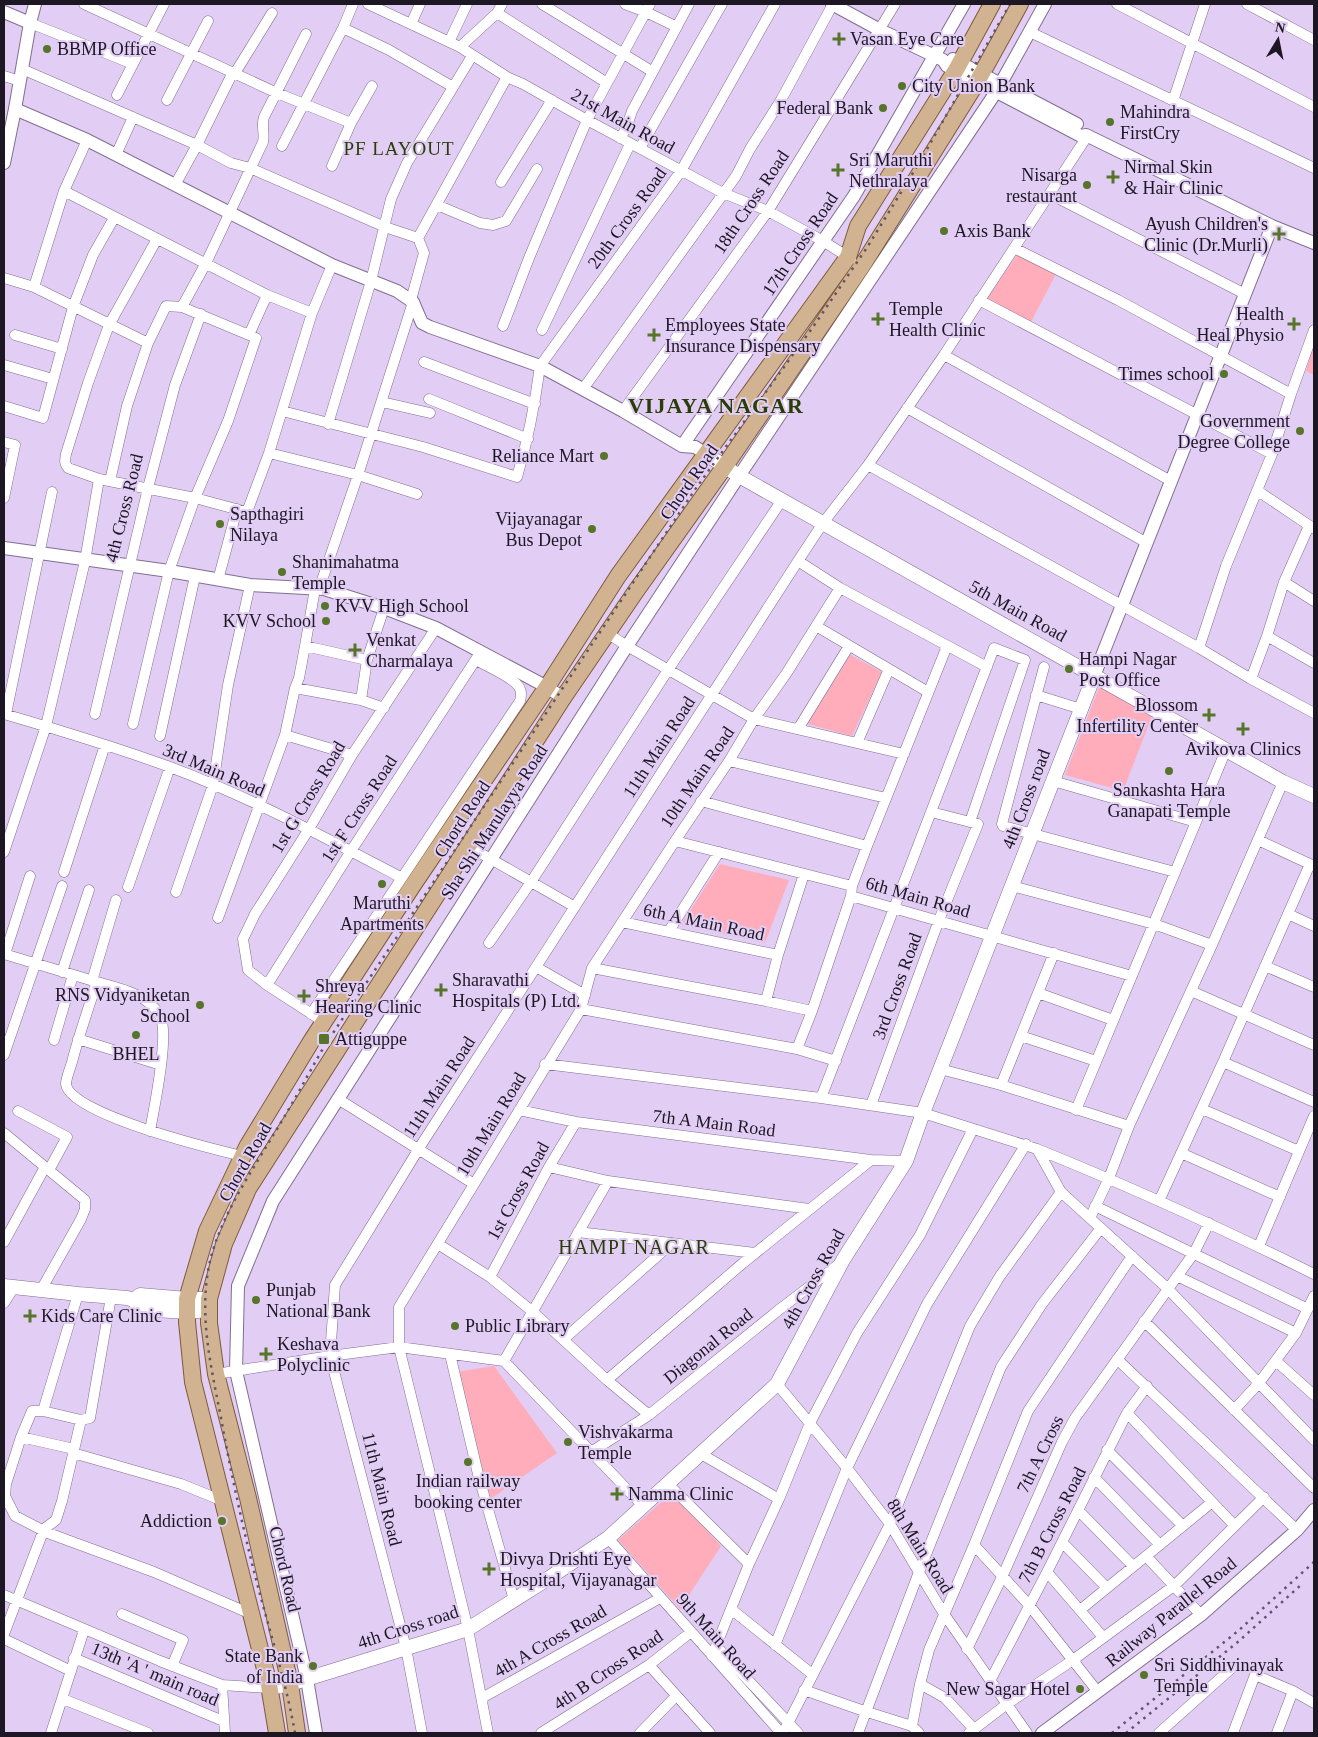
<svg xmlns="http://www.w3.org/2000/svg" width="1318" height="1737" viewBox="0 0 1318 1737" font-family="'Times New Roman',serif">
<rect width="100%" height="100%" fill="#e2cef4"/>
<path fill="#ffadbb" d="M1017 255 1056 274 1030 324 985 300Z
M1314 346V375L1306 371Z
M847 653 882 672 852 736 804 723Z
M1100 685 1152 716 1123 791 1065 775Z
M720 864 789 880 765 943 681 925Z
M494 1366 557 1453 489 1500 456 1372Z
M673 1492 721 1546 680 1609 618 1540Z"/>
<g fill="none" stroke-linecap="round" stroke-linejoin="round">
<g stroke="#816f91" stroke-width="11">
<path id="minor" d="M84 4 277 93 351 123 332 166
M368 4 460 47 507 77 523 84 587 120 723 193 768 211 823 241 851 259
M542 4 653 72
M625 4 646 12 677 27
M1117 4 1314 107
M1247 4 1314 40
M497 13 607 83
M30 23 133 64
M411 24 420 4
M343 28 389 50 453 87
M1030 32 1314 168
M449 42 467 4
M460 47 497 13 502 4
M22 69 197 145 231 163 250 168 385 227 418 238 424 253 411 300
M235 73 272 13
M4 76 20 81
M117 95 164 4
M167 100 208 21
M1173 101 1205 4
M351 123 372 86
M620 138 626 129 632 111 689 4
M282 146 343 28 353 4
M640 148 722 4
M116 155 133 117
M501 182 552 100
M175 185 197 145 233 72
M64 191 267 295 312 313
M1050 194 1245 294
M437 205 480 223 493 225 506 221 537 169
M418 238 507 77
M157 239 109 325 88 383 66 454C65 460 64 463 68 468L99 479 195 498 247 512 269 453 312 313 332 265
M1014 248 1118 300 1291 394
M4 278 34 287 148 343
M34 287 64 191 87 140
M979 300 1272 454
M182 307 206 263 263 142C265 133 261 126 264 117L306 34
M503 326 529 258 587 120 650 4
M542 330 630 144
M15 335 62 349
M249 335 267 295
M944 355 1171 481
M424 362 535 404
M4 365 53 379
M583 389 736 176 750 149 781 100 833 4
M429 399 528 439
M382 402 430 413
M4 406 43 418 73 307 93 255 114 218
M907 408 1147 543
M282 411 423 447 517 477C528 440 535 404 540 366L681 171 775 4
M623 411 768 211 895 4
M328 424 371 281 391 199 407 163 472 56
M4 442 15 445 4 498
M269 453 358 475 417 494
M868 465 1199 648 1251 679 1314 713
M110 481 127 406 148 343 166 306 182 307 256 338 228 421 195 498 169 571 133 724
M1258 491 1313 528
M798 561 840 588 987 667
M218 580 237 509
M1284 582 1314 601
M319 589 358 475 413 302
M816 626 928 692
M607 633 627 646 754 719 904 754
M1267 636 1314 663
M305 646 367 660 361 700 384 708
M1199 648 1226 566 1272 454 1291 394 1314 330
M367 660 384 608
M1044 667 1002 824 1003 826 1175 872
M1251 679 1267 636 1284 582 1309 526
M295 688 361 700
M1036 695 1081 709
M4 714C59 730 115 747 170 767 250 797 326 838 402 878
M6 714 52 492
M95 714 148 488 175 385 201 314
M798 729 849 646
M285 735 352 755
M160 736 195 576
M857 743 889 669
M729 761 886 798
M1053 781 1196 822
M701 801 867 846
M1258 840 1314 866
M675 841 852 886
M468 846 575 907
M4 852 46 726 85 561 99 479
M64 872 105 745
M1012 886 1154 924 1212 945
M128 887 170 767
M176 892 213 785 228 685 250 585
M851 896 1132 976
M1288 914 1314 926
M218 918 285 735 295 688 299 678 305 646 315 589
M622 922 778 955
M669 931 719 852
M489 943 531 882 668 670 782 500
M4 954 97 982C88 1009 79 1035 72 1062 70 1069 66 1078 66 1084 69 1114 213 1149 242 1156
M5 954 30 876
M1265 966 1314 987
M536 967 585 995
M592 968 766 1001 812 1011
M62 972 89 890
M92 981 116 900
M97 982C119 988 148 994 160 1016 170 1034 154 1108 150 1131
M267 985 351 851 478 656
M1191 991 1314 1045
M1038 993 1113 1020
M766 1001 778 955 804 874
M581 1009 797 1049 836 1061
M311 1014 520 701C521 697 522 693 520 689 516 678 486 666 476 660
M324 1022 267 985 248 970 243 939 255 914 309 829 352 755 436 628
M1021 1036 1096 1061
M78 1039 161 1065
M54 1040 73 975
M797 1049 812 1011 851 896 852 886 867 846 947 646
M4 1055 62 886
M1223 1062 1314 1102
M545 1064 821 1098 923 1113 1037 1149 1061 1192 1167 1288 1314 1440
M940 1069 1001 1085 1129 1126
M1001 1085 1054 953
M821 1098 994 648 1025 660 970 822
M338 1099 474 1184
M871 1105 939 920 978 824 931 812
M1202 1109 1299 1151
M519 1110 576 1122 871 1160 906 1161
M1076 1110 1226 750
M18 1111 67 1137 49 1170
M4 1133 85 1200V1209L81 1219 41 1290
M1037 1149C1131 1187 1223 1229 1314 1274
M1181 1153 1280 1197
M549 1167 608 1181 809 1209
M1159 1201 1223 1062 1310 864
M1095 1206 1308 1309
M1090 1218 1109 1178 1129 1126 1212 945 1283 782
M578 1232 755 1253
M4 1242 45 1167
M438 1244 490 1277 533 1312 607 1380 649 1415
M1259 1246 1314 1116
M1177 1276 1296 1333
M490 1277 549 1167 576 1122
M4 1303 14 1287
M1144 1321 1314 1488
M564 1339 672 1243
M450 1354 478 1474 514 1600
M1117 1359 1297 1530
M504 1361 608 1181
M1276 1361 1314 1395
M216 1374 330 1356 399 1347 504 1361 643 1506
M607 1380 743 1263 871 1160
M777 1384 847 1468 890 1524 944 1614 1027 1733
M1234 1410 1259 1383 1296 1333 1314 1296
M43 1411 78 1294
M1127 1413 1235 1526
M81 1420 43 1411H32L21 1437 6 1484 5 1496 15 1516 48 1533 154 1572 251 1614
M21 1437 74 1449
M1107 1450 1183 1526
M591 1452 649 1415 780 1309 839 1264
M73 1453 181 1484 223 1501
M701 1454 779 1499
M1094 1477 1160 1545
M668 1484 749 1564
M1078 1510 1133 1566
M608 1538 781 1733
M1062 1542 1107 1588
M974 1545 1029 1605 1098 1692
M1146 1556 1201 1615
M1047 1572 1103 1637
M4 1595 160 1661 222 1685 269 1688
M731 1609 812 1674
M1080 1610 1211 1503
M122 1614 183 1640 172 1666
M4 1634 44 1529 56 1520 62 1501 81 1420 90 1418 111 1297
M4 1639 71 1671
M775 1645 847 1468 927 1304 1026 1144
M716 1646 798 1733
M967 1649 1003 1575 1062 1442 1075 1418 1194 1253 1209 1223
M712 1656 749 1564 779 1499 810 1423 857 1333 920 1235 973 1129
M74 1658 223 1721
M649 1665 710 1733
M990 1681 1047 1572 1127 1413 1147 1386
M920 1684 945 1698 974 1729
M222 1685 225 1733
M804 1690 864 1711 912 1726
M482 1698 660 1598
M63 1699 148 1733
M51 1733 84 1630
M422 1733 406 1648 330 1356 335 1285 423 1142 798 561 823 523 868 465 944 355 1088 135
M488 1733 468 1629 399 1347V1307L581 1009 592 968 675 841 729 761 754 719 786 674 840 588
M541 1733 649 1665 691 1632
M640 1733 676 1696
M783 1733 890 1524 970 1326 1000 1276 1061 1192
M858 1733 919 1572 1001 1367 1042 1304 1101 1228
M919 1733 912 1726 920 1684 929 1650 974 1545 1028 1411 1132 1256
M969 1733 1007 1704 1073 1660 1175 1585 1264 1497
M1159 1733 1234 1666
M1233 1733 1255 1675 1293 1691 1314 1703
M1277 1733 1293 1691"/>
</g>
<g stroke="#816f91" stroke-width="14">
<path id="tertiary" d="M832 4 880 30 943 60 947 66 1081 136 1086 135 1272 226 1314 243
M4 12 30 23
M953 59 1077 124
M15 109 87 140 332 265 397 291 413 302 422 323 430 327 540 366 623 411 682 446 695 447 706 454
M4 163 15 109 30 23 35 4
M682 446 854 196 964 4
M4 548 169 571 250 585 324 589 384 608 436 628 547 687 563 698
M1094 676 1272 226
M316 1733 307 1679 236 1371 238 1286 273 1201 627 646 739 476 996 92 1045 4
M1042 1733 1201 1615 1297 1530 1314 1510"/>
</g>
<g stroke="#816f91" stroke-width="15">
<path id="secondary" d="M706 454 739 476 1283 782 1314 796
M4 1286 78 1294 127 1298 134 1300 140 1309 187 1312 208 1310
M134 1300 140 1295 187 1299H209
M269 1688 290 1684 468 1629 549 1578 608 1538 777 1384 843 1260 906 1161 923 1113 1094 676"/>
</g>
<g stroke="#7e5b3a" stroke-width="18">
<path id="primary" d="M277 1733 269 1685 193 1382 187 1322V1299L207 1231 247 1147 312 1040 413 885 547 687 618 576 848 257 858 226 956 70 992 4
M297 1733 290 1684 248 1498 216 1374 209 1323V1299L224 1244 248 1189 563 698 636 591 725 466 862 266 977 82 1020 4"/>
</g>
<use href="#minor" stroke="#fff" stroke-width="10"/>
<use href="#tertiary" stroke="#fff" stroke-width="12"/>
<use href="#secondary" stroke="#fff" stroke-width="14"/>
<use href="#primary" stroke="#d1b391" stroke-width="16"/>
<path stroke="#60556a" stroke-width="2.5" stroke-dasharray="2.5 5" stroke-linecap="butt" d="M295 1733C286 1682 270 1633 257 1583 243 1529 231 1473 221 1418 211 1366 198 1314 210 1261 221 1216 249 1176 272 1137 291 1107 307 1076 325 1045L696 488 813 327 868 246 919 163 1010 4
M1112 1733 1238 1631 1314 1562
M1126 1733 1239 1641 1302 1584"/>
</g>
<g fill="#56742a" stroke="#e2cef4" stroke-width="2">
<path d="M836.5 31.5h5v5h5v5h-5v5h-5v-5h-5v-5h5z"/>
<circle cx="47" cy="49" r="5"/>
<circle cx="902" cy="86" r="5"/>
<circle cx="883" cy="108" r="5"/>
<circle cx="1110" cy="122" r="5"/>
<path d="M835.5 162.5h5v5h5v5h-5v5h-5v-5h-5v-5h5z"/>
<path d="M1110.5 169.5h5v5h5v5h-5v5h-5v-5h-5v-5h5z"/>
<circle cx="1087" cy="185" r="5"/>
<circle cx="944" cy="231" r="5"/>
<path d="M1276.5 226.5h5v5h5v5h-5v5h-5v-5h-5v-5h5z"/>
<path d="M875.5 311.5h5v5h5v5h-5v5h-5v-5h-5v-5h5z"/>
<path d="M1291.5 316.5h5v5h5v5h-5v5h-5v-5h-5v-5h5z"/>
<path d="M651.5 327.5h5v5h5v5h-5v5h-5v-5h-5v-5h5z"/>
<circle cx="1224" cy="374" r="5"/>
<circle cx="1300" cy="431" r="5"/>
<circle cx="604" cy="456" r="5"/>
<circle cx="220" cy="524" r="5"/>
<circle cx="592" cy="529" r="5"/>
<circle cx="282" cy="572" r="5"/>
<circle cx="325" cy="606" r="5"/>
<circle cx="326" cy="621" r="5"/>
<path d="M352.5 642.5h5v5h5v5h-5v5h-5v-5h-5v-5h5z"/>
<circle cx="1069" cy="669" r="5"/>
<path d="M1206.5 707.5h5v5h5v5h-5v5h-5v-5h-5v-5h5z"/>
<path d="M1240.5 721.5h5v5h5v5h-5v5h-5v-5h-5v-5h5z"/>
<circle cx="1169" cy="771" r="5"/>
<circle cx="382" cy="884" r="5"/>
<path d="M438.5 982.5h5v5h5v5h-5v5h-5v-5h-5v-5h5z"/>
<path d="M301.5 988.5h5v5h5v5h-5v5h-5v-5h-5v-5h5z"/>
<circle cx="200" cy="1005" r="5"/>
<circle cx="136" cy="1035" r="5"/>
<rect x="318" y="1033" width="12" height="12" rx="2.5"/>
<circle cx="256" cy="1300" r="5"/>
<path d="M27.5 1308.5h5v5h5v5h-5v5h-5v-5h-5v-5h5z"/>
<circle cx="455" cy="1326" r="5"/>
<path d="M263.5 1346.5h5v5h5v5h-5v5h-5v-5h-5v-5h5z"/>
<circle cx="568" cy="1442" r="5"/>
<circle cx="468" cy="1462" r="5"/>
<path d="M614.5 1486.5h5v5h5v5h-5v5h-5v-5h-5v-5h5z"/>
<circle cx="222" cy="1521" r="5"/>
<path d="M486.5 1561.5h5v5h5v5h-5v5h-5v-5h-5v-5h5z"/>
<circle cx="313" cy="1666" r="5"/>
<circle cx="1144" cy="1675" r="5"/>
<circle cx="1080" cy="1689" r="5"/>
</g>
<g text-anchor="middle" stroke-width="4" stroke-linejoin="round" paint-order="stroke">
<g font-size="18" fill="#1d1623" stroke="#e2cef4" text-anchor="start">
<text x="850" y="45">Vasan Eye Care</text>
<text x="57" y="55">BBMP Office</text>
<text x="912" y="92">City Union Bank</text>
<text x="873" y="114" text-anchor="end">Federal Bank</text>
<text x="1120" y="118">Mahindra<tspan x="1120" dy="21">FirstCry</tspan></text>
<text x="849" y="166">Sri Maruthi<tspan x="849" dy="21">Nethralaya</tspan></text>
<text x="1124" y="173">Nirmal Skin<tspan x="1124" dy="21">&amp; Hair Clinic</tspan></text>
<text x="1077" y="181" text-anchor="end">Nisarga<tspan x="1077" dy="21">restaurant</tspan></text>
<text x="1268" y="230" text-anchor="end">Ayush Children's<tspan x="1268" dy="21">Clinic (Dr.Murli)</tspan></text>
<text x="954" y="237">Axis Bank</text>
<text x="889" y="315">Temple<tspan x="889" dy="21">Health Clinic</tspan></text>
<text x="1284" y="320" text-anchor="end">Health<tspan x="1284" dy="21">Heal Physio</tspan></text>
<text x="665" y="331">Employees State<tspan x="665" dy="21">Insurance Dispensary</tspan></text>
<text x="1214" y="380" text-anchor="end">Times school</text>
<text x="1290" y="427" text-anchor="end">Government<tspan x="1290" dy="21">Degree College</tspan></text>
<text x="594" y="462" text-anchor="end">Reliance Mart</text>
<text x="230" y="520">Sapthagiri<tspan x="230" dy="21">Nilaya</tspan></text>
<text x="582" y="525" text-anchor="end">Vijayanagar<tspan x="582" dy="21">Bus Depot</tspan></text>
<text x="292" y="568">Shanimahatma<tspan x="292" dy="21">Temple</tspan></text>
<text x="335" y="612">KVV High School</text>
<text x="316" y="627" text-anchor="end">KVV School</text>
<text x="366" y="646">Venkat<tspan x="366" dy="21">Charmalaya</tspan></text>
<text x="1079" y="665">Hampi Nagar<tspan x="1079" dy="21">Post Office</tspan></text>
<text x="1198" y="711" text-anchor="end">Blossom<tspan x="1198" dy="21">Infertility Center</tspan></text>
<text x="1243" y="755" text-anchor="middle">Avikova Clinics</text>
<text x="1169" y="796" text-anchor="middle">Sankashta Hara<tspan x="1169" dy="21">Ganapati Temple</tspan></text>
<text x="382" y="909" text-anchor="middle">Maruthi<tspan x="382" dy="21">Apartments</tspan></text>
<text x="452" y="986">Sharavathi<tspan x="452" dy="21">Hospitals (P) Ltd.</tspan></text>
<text x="315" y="992">Shreya<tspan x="315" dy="21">Hearing Clinic</tspan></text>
<text x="190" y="1001" text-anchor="end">RNS Vidyaniketan<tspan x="190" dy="21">School</tspan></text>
<text x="335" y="1045">Attiguppe</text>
<text x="136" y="1060" text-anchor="middle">BHEL</text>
<text x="266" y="1296">Punjab<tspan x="266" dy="21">National Bank</tspan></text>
<text x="41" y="1322">Kids Care Clinic</text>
<text x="465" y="1332">Public Library</text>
<text x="277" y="1350">Keshava<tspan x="277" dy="21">Polyclinic</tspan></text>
<text x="578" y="1438">Vishvakarma<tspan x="578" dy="21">Temple</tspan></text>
<text x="468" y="1487" text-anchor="middle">Indian railway<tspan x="468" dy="21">booking center</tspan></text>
<text x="628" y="1500">Namma Clinic</text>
<text x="212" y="1527" text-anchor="end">Addiction</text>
<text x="500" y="1565">Divya Drishti Eye<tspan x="500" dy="21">Hospital, Vijayanagar</tspan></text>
<text x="303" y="1662" text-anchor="end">State Bank<tspan x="303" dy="21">of India</tspan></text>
<text x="1154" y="1671">Sri Siddhivinayak<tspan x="1154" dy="21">Temple</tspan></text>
<text x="1070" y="1695" text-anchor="end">New Sagar Hotel</text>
</g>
<g font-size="18" fill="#1d1623" stroke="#e2cef4">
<text transform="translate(623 121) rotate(29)" y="6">21st Main Road</text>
<text transform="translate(751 202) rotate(-56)" y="6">18th Cross Road</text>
<text transform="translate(627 218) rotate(-54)" y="6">20th Cross Road</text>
<text transform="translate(800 244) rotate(-56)" y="6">17th Cross Road</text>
<text transform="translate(689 482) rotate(-55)" y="6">Chord Road</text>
<text transform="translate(124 508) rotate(-76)" y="6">4th Cross Road</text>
<text transform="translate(1018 611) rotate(29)" y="6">5th Main Road</text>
<text transform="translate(659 747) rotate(-57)" y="6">11th Main Road</text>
<text transform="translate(214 770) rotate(23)" y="6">3rd Main Road</text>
<text transform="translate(697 777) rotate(-56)" y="6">10th Main Road</text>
<text transform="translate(308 797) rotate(-59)" y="6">1st G Cross Road</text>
<text transform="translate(1026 799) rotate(-69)" y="6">4th Cross road</text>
<text transform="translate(359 809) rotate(-57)" y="6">1st F Cross Road</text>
<text transform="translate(462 819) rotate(-57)" y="6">Chord Road</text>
<text transform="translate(494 822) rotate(-57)" y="6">Sha Shi Marulayya Road</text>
<text transform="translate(918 897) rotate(16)" y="6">6th Main Road</text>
<text transform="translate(704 922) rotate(12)" y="6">6th A Main Road</text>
<text transform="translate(897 986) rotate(-70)" y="6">3rd Cross Road</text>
<text transform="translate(439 1087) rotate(-57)" y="6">11th Main Road</text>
<text transform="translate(714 1123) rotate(7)" y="6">7th A Main Road</text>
<text transform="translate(491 1124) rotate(-59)" y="6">10th Main Road</text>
<text transform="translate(245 1162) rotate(-60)" y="6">Chord Road</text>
<text transform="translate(518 1191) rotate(-61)" y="6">1st Cross Road</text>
<text transform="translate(813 1279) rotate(-61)" y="6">4th Cross Road</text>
<text transform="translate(708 1346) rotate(-39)" y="6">Diagonal Road</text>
<text transform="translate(1040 1454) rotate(-64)" y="6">7th A Cross</text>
<text transform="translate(382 1489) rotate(76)" y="6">11th Main Road</text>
<text transform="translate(1052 1525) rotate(-63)" y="6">7th B Cross Road</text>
<text transform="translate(920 1546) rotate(58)" y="6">8th Main Road</text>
<text transform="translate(285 1569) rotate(77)" y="6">Chord Road</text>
<text transform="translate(1171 1612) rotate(-39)" y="6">Railway Parallel Road</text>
<text transform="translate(408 1627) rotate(-18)" y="6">4th Cross road</text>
<text transform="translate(716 1636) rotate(48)" y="6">9th Main Road</text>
<text transform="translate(550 1641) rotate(-30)" y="6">4th A Cross Road</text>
<text transform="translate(608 1670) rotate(-34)" y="6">4th B Cross Road</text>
<text transform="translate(155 1674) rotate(23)" y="6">13th 'A ' main road</text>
</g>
<g font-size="19" letter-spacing="1" fill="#293d07" stroke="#e2cef4">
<text x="399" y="155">PF LAYOUT</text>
</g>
<g font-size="20" letter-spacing="1" fill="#293d07" stroke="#e2cef4">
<text x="634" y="1254">HAMPI NAGAR</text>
</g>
<g font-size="22" font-weight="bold" letter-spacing="1" fill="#293d07" stroke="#e2cef4">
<text x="716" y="413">VIJAYA NAGAR</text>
</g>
</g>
<rect width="1318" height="1737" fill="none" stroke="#1d1623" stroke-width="10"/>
<g transform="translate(1278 40) rotate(10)" stroke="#e2cef4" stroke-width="4" paint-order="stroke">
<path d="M0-4L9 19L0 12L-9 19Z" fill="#1d1623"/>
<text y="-8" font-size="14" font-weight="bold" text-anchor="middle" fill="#1d1623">N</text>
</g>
</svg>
